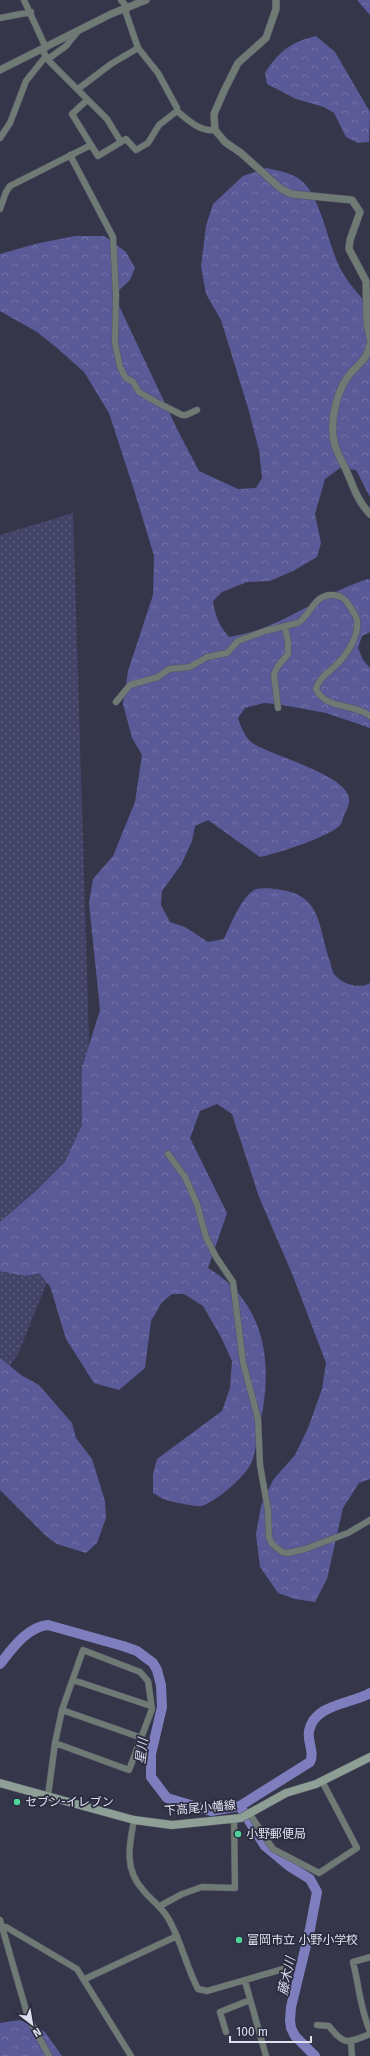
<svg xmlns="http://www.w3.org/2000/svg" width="370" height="2056" viewBox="0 0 370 2056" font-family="'Fira Sans','Noto Sans JP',sans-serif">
<defs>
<pattern id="grass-dots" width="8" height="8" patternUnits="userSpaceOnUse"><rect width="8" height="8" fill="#434368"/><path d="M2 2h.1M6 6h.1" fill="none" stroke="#5e5e7e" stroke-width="1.8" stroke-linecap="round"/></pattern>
<pattern id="forest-crowns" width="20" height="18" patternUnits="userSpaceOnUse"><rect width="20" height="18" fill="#5b5a98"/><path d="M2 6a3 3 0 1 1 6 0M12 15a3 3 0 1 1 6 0" fill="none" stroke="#7271a7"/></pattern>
</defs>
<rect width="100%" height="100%" fill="#35364a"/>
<path fill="url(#grass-dots)" d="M73 513 93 1169 18 1354 0 1380V535Z"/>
<path fill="url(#forest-crowns)" d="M357 0H370V15Z
M316 36 335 52 370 112 369 142 358 143 346 137 334 113 324 107 296 99 267 84 265 73C279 51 291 42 316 36Z
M266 168C280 171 295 173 305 184 321 201 329 246 340 268 348 283 359 295 370 307V497L356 470 340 468 325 479 315 514 321 543 317 557 293 571 270 581 247 582 222 592 213 601C215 615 219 626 229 637 280 630 320 594 368 579L370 580V632L362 636 358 648 363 660 370 668V728L326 713 277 704 264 703 245 708 238 718C241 727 244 735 251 742 267 755 352 775 349 801 349 806 346 811 344 815 343 818 342 822 341 824 333 836 275 854 260 857L208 820 195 826 192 841 181 865 162 891 161 905 170 922 185 927 208 942 224 939C230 926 242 895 256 889 261 888 270 888 275 889 323 894 317 924 330 961 331 965 332 972 335 975 343 985 360 989 370 983V1479L359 1483 343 1508 327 1579 315 1602 295 1599 278 1593 260 1567 256 1534 261 1506 273 1480 295 1455 308 1428 322 1389 326 1363 293 1276 259 1197 232 1114 217 1104 200 1111 190 1138 227 1213 208 1268C269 1305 274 1369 258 1432 256 1442 255 1459 249 1467 241 1480 216 1501 202 1506 198 1507 172 1502 166 1500 162 1499 157 1495 153 1493V1474L157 1459 222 1411 230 1388 232 1361 221 1337 203 1306 184 1294H172L162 1302 151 1321 145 1368 119 1390 94 1383 66 1339 50 1286 39 1273 25 1276 0 1271V1222L36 1191 65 1162 82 1125V1068L100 1010 89 903 93 879 113 856 135 802 142 755 132 738 123 704 128 671 153 595 154 556 135 493 109 413 84 372 57 348 37 332 0 311V254L35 244 75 236H104L126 252 135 268 130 280 114 295 177 429 199 471 238 489 256 488 262 478 259 450 248 408 221 320 206 294 201 266 206 226 213 204 243 176Z
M0 1358 21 1375 39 1385 72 1423 76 1438 92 1459 105 1501 106 1518 97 1543 86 1553 57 1544 46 1536 0 1490Z
M20 2020 45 2032 62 2056H0V2023Z"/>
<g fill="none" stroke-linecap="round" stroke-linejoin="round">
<path stroke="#7e7ebe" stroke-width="10" d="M0 1664C12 1649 27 1627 48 1625L123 1646 137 1651 153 1663 157 1670 161 1685 162 1707 151 1754V1777L167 1798 211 1811 240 1806 310 1762C315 1752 307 1742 309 1731 314 1704 351 1704 370 1693
M241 1808 265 1846 289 1866 310 1879 317 1892 310 1929 291 2007 290 2020 291 2028 295 2036 315 2056"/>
<g stroke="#545567" stroke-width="7">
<path id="minor" d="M24 0 46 48
M121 0 127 7 126 13 138 48 158 73 177 108V111C188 120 200 132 215 130
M0 18 31 12
M42 50 50 62 107 119 121 142
M48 59 66 46 78 31
M78 89 111 64 138 48
M87 100 72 114 91 145
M0 138 10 123 26 81 46 56
M70 155 113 237 116 295 115 343 120 367 125 377 133 382 139 392 158 403 182 415H186L197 410
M0 209 6 192 10 186 91 145 98 156 126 139 136 150 148 143 159 125 177 111
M116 702 130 685 158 677 169 669 190 667 207 657 227 653 238 641 265 631 298 623C311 615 314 593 334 595 342 596 345 599 349 605 351 609 357 616 357 621 359 637 346 656 335 666 327 674 319 678 316 689 326 710 354 703 370 716
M278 708 274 674 278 666 288 654V642L285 627
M168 1154 185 1177 197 1204 206 1237 216 1257 233 1282 243 1362 258 1419 260 1465 268 1510 269 1537 272 1544 282 1552 288 1553 305 1549 348 1533 370 1520
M83 1650 140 1672 148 1681 152 1709 129 1770 55 1743 62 1710Z
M73 1680 151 1706
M62 1710 142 1738
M48 1796 55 1743
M249 1813 273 1849 319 1873 357 1848 322 1781
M134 1820C129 1846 124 1869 143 1890 151 1900 161 1906 168 1918 181 1940 186 1966 198 1989L207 1991 283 1969
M160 1906 182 1894 202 1887 235 1888 234 1819
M0 1920 28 2017 49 2056
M0 1926 6 1927 77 1969 131 2056
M370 1957 353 1962C359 1985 360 2009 370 2031
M85 1979 177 1936
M245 1981 266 2056
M317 2025 329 2026C344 2046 348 2043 370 2034
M226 2032 220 2012 250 2000
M351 2042 352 2056"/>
</g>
<g stroke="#545567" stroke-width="8">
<path id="tertiary" d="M276 0V9L266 38 238 63 224 91 214 114 215 130 225 142 241 153 280 188 291 194 352 200 360 212 350 240 349 249 366 281 367 323 370 338
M0 70 111 14 146 0
M370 344C365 365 357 363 347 378 335 396 329 426 335 446 338 455 343 463 347 472 354 488 357 500 370 514"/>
</g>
<g stroke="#545567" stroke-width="9">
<path id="secondary" d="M0 1783 134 1820 172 1825 241 1818 286 1793 316 1784 370 1757"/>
</g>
<use href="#minor" stroke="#6f7a74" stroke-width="6"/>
<use href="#tertiary" stroke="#6f7a74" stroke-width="7"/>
<use href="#secondary" stroke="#8e9f95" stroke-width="8"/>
</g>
<g fill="#4ed399" stroke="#2b2b3f" stroke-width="1.5">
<circle cx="17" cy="1802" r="4"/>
<circle cx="238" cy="1834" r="4"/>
<circle cx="239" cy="1940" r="4"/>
</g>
<g text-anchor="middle" stroke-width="3.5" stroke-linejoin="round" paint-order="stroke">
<g font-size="12" fill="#dfe0ed" stroke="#2b2b3f" text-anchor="start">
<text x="25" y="1806">セブン-イレブン</text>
<text x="246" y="1838">小野郵便局</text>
<text x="247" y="1944">富岡市立 小野小学校</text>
</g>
<g font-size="12" fill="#dfe0ed" stroke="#2b2b3f">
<text transform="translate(200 1808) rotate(-5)" y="4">下高尾小幡線</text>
</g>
<g font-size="13" font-style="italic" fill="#dcddf0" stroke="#2b2b3f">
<text transform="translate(141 1751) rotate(-83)" y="5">星川</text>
<text transform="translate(286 1976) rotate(-78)" y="5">藤木川</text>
</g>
</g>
<g transform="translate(32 2024) rotate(149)" stroke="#2b2b3f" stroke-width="3" paint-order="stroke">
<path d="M0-3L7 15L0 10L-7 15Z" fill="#dfe0ed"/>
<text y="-6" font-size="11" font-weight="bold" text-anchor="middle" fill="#dfe0ed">N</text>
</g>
<path d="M230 2036v6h81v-6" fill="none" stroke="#dfe0ed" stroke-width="2"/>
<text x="236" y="2036" font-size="12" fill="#dfe0ed" stroke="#2b2b3f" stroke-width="3" paint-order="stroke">100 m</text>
</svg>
